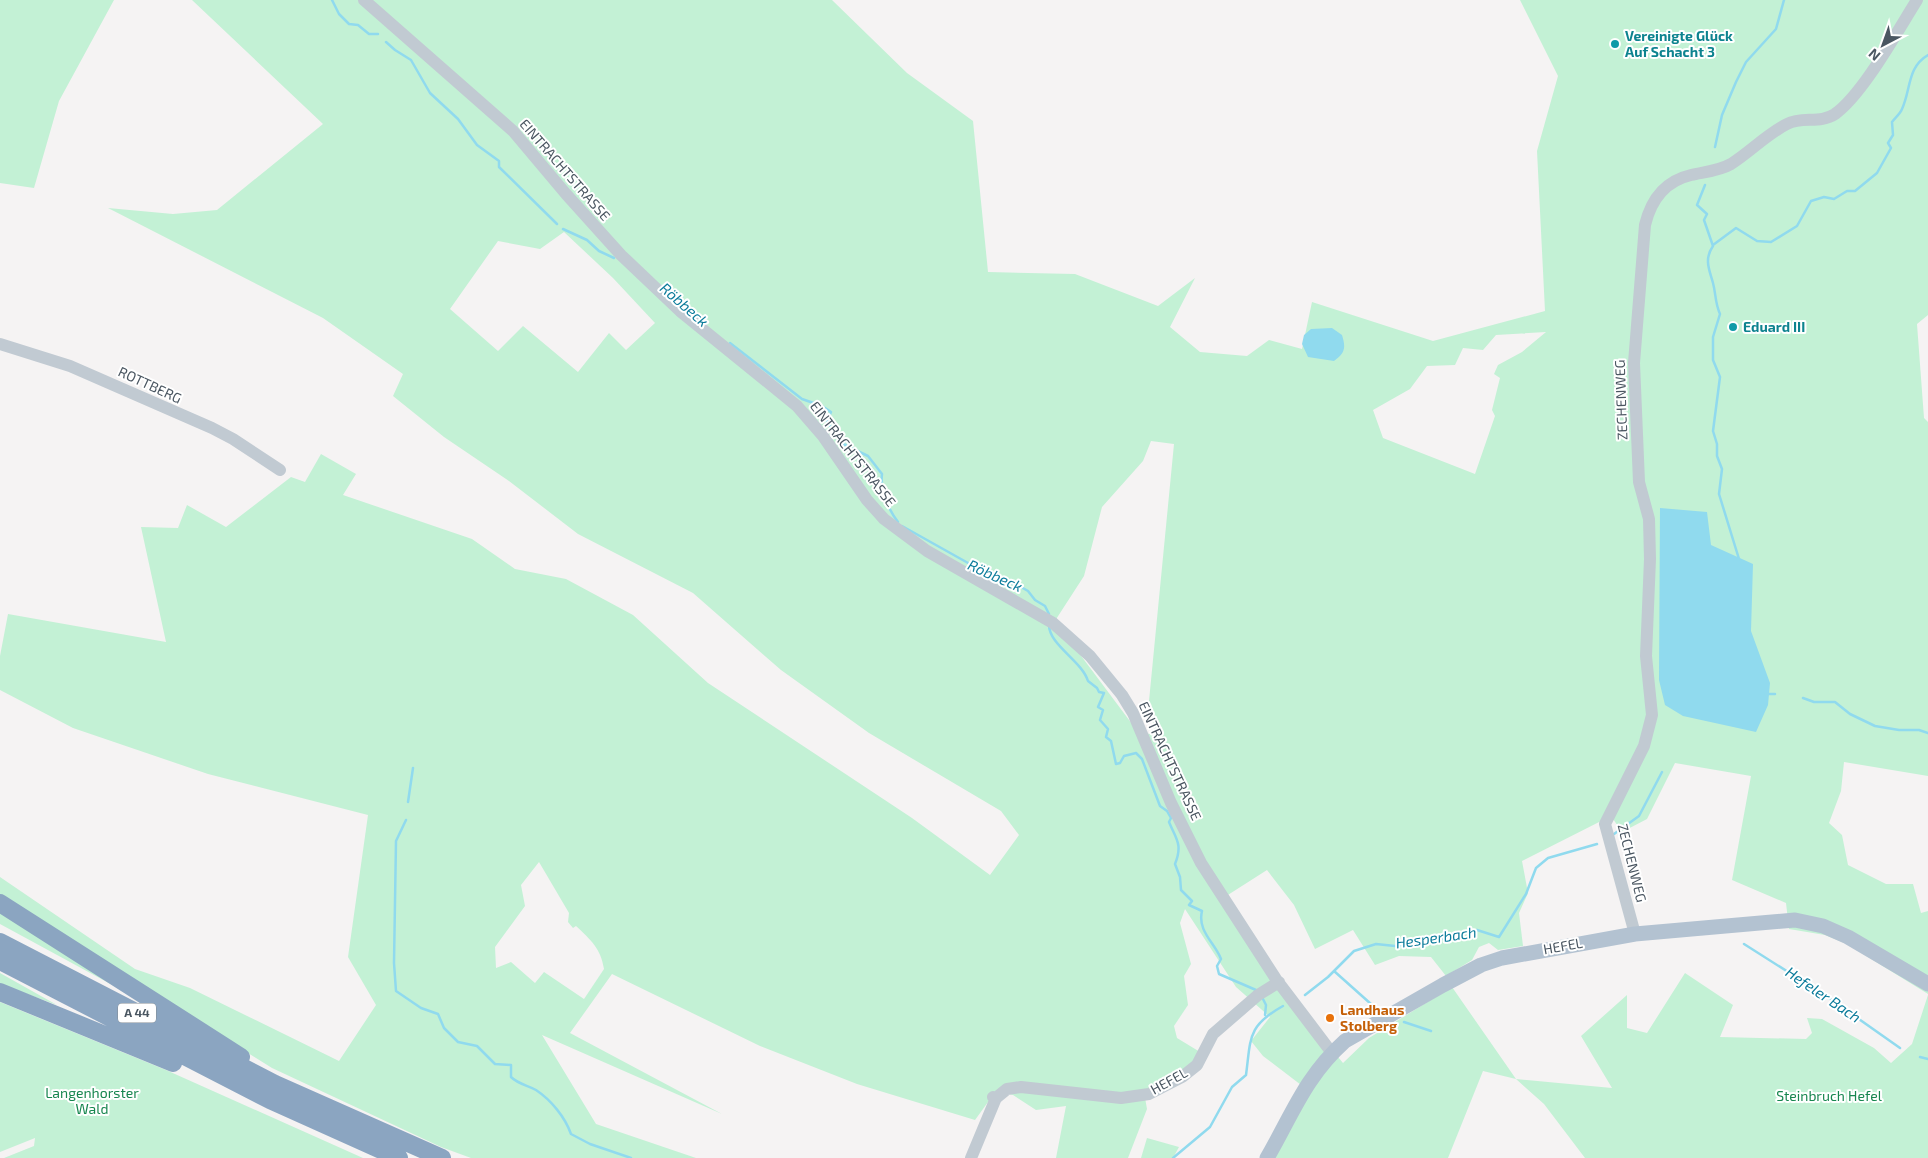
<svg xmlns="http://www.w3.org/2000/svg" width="1928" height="1158" viewBox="0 0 1928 1158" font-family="'Exo 2',sans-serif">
<rect width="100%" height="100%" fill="#f5f3f3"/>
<path fill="#c3f1d5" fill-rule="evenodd" d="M0 0H114L59 101 34 188 0 183Z
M192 0H832L907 73 973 121 988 272 1075 274 1158 306 1195 278 1170 327 1200 352 1247 356 1269 340 1302 349 1312 302 1433 341 1545 311 1537 151 1558 76 1520 0H1928V315L1917 324 1924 418 1928 422V776L1844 762 1841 791 1829 823 1842 835 1848 865 1886 884H1913L1921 913 1928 911V994L1847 944 1825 935 1789 929 1786 903 1732 880 1751 776 1675 763 1647 819 1622 832 1611 816 1522 861 1528 893 1519 913 1523 946 1498 950 1489 943 1479 947 1472 960 1446 976 1431 957 1399 956 1375 965 1353 930 1315 949 1294 905 1267 870 1220 900 1296 1006 1343 1063 1369 1038 1452 987 1516 1079 1612 1088 1581 1036 1627 995V1028L1647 1033 1685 973 1733 1005 1720 1037 1806 1039 1812 1033 1807 1018 1822 1019 1874 1048 1891 1063 1912 1044 1928 995V1158H1585L1544 1104 1516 1079 1483 1071 1448 1158H1267L1305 1088 1263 1056 1251 1041 1270 1017 1236 987 1185 909 1180 923 1191 964 1184 976 1188 1005 1174 1026 1177 1038 1200 1052 1186 1072 1144 1092 1147 1109 1128 1158H1056L1066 1106 1036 1110 1013 1095 996 1091 975 1120 857 1084 760 1046 612 974 570 1033 722 1114 542 1035 596 1124 696 1158H471L441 1147 272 1068 0 899V877L135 969 190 988 339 1061 376 1005 348 957 368 815 208 774 73 728 0 690V656L8 614 166 642 141 527 178 528 187 505 226 527 291 477 305 482 321 454 356 474 343 495 472 539 515 569 566 579 633 615 708 683 912 818 990 875 1019 835 1001 811 869 733 781 670 693 593 578 534 509 481 444 437 393 396 403 374 323 318 108 208 173 214 217 210 323 124ZM564 232 613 278 655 323 626 350 609 333 578 372 523 326 498 351 450 309 498 241 540 249ZM1546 332 1522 352 1498 365 1494 374 1500 378 1492 410 1495 416 1475 474 1383 438 1373 410 1410 389 1427 366 1455 365 1463 348 1483 350 1496 335ZM1151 441 1174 444 1149 701 1156 735 1138 732 1067 637 1051 627 1084 576 1102 507 1143 461ZM539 862 569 913 568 922 573 928 576 926C591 940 601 949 604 969L584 999 544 972 535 983 511 962 496 968 495 947 525 906 521 885Z
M0 910 116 987 0 924Z
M0 973 57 1005 0 984Z
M0 1002 166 1070 363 1158H4L34 1146 35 1138 0 1152Z
M1147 1138 1179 1147 1173 1158H1141Z"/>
<path fill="#90daee" d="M1332 328 1342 335C1346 348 1345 353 1334 361L1308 357 1302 344 1304 335 1311 329Z
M1660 508 1707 512 1711 545 1753 564 1751 631 1770 683 1768 705 1756 732 1683 716 1665 705 1659 680Z"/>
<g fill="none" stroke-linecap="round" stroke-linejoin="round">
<path stroke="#90daee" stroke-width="2.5" d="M332 0 339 14 349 24 358 25 369 34H378
M386 42 395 50 411 60 430 93 458 119 477 145 499 161V167L557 224
M1715 147 1722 115 1736 82 1746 62 1776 29 1784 0
M1705 185 1697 205 1707 214 1704 220 1713 246C1704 259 1709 269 1713 283 1716 294 1715 303 1720 314L1713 337V360L1720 377 1713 431 1717 444V456L1722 469 1719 494 1739 559
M563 229 587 240 599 251 614 258
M1713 245 1736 228 1757 241 1771 242 1797 226 1811 201 1824 197 1834 199 1847 191H1855L1877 173 1891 148 1888 143 1893 135 1892 122C1895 118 1900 114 1902 109 1911 90 1907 67 1928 55
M730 343 802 399 822 406 831 412 827 421 841 443 868 456 882 474C880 490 888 509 898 522
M902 526 1002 582 1016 584 1028 591 1035 600 1045 606 1049 614
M1049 625C1049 645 1082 661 1088 681L1097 688 1099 692 1104 693 1098 707 1103 710 1100 720 1108 729 1106 737 1111 741 1116 764 1120 763 1124 756 1136 753 1142 759 1160 806 1167 811 1171 818 1169 822C1176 839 1183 844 1175 864L1180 877 1181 890 1192 901 1189 905 1202 911C1197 931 1215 943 1221 959L1217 966 1219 974 1256 990
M1766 694H1775
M1803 698 1814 702H1835L1850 714 1875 726 1899 730H1919L1928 733
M408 802 413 768
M406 820 396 841 394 963 396 991 421 1008 438 1014 444 1028 458 1042 477 1046 495 1064 511 1065V1077C518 1084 527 1085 536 1090 551 1100 565 1117 571 1134L590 1144 631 1158
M1614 834 1639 816 1662 772
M1744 944 1829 998 1900 1048
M1334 971 1371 1004
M1305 995 1328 977 1354 951 1376 944 1395 946 1433 941 1477 930 1499 937 1526 894 1536 868 1548 858 1597 844
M1263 999 1266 1005 1265 1015
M1404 1022 1431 1031
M1920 1057 1928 1059
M1173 1158 1210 1127 1232 1087 1246 1075C1251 1038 1247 1026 1283 1006"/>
<path stroke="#c1cad2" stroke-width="12" d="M364 0 513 131 566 194 621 255 680 311 797 406 823 436 867 500 884 519 927 551 1053 623 1090 656 1122 695 1133 713 1171 803 1201 863 1276 979 1332 1053
M0 344 70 366 212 428 233 439 280 470
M1635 934 1605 824 1644 746 1652 715 1646 656 1650 559 1649 519 1639 482 1634 363 1645 225C1651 200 1665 181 1691 175 1704 172 1719 171 1731 164 1750 152 1767 134 1787 124 1802 116 1820 124 1835 114 1863 94 1898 30 1917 0
M993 1097 996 1098 1007 1089 1021 1087 1121 1098 1149 1094 1182 1077 1197 1065 1213 1034 1258 995 1279 982
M971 1158 996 1098"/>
<path stroke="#b3c2d1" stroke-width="15" d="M1267 1158C1293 1113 1305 1077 1345 1041L1443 985 1481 965 1502 958 1635 934 1795 920 1823 926 1848 937 1928 984"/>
<path stroke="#8ba5c1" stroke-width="18" d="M0 903 241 1057
M0 942 275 1084 442 1158
M0 961 270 1100 399 1158
M0 992 173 1063"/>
</g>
<g fill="#0f9aa8" stroke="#fff" stroke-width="2">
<circle cx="1615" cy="44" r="5"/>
<circle cx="1733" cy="327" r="5"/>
</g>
<circle fill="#e8710a" stroke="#fff" stroke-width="2" cx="1330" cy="1018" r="5"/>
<g text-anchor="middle" stroke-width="4" stroke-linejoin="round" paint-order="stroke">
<rect fill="#fff" stroke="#808990" stroke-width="1" x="118" y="1003.5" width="38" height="19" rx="4"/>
<g font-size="12" font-weight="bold" fill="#4a5661">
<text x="137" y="1017">A 44</text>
</g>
<g font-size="14" font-weight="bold" fill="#0d838f" stroke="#fff" text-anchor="start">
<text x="1625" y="41">Vereinigte Glück<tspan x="1625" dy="16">Auf Schacht 3</tspan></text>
<text x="1743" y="332">Eduard III</text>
</g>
<g font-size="14" fill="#4a5661" stroke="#fff">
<text transform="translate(565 170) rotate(49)" y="5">EINTRACHTSTRASSE</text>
<text transform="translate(150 385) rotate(25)" y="5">ROTTBERG</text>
<text transform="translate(1621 400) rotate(-92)" y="5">ZECHENWEG</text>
<text transform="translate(853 454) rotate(52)" y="5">EINTRACHTSTRASSE</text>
<text transform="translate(1170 761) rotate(65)" y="5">EINTRACHTSTRASSE</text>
<text transform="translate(1632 863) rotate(76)" y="5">ZECHENWEG</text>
<text transform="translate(1563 946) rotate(-10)" y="5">HEFEL</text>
<text transform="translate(1169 1081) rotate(-29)" y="5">HEFEL</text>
</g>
<g font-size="14" font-weight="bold" fill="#c56008" stroke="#fff" text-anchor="start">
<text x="1340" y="1015">Landhaus<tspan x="1340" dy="16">Stolberg</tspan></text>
</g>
<g font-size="14" fill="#17864f" stroke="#fff">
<text x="92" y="1098">Langenhorster<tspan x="92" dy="16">Wald</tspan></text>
<text x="1829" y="1101">Steinbruch Hefel</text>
</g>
<g font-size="15" font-style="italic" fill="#0c7c9b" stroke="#fff">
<text transform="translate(684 305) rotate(41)" y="5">Röbbeck</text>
<text transform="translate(995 576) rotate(24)" y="5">Röbbeck</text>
<text transform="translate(1436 938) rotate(-8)" y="5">Hesperbach</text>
<text transform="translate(1823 995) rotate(34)" y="5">Hefeler Bach</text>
</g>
</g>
<g transform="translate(1883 45) rotate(221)" stroke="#ffffff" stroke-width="4" paint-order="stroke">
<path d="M0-4L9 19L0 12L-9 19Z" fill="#4a5661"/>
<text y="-8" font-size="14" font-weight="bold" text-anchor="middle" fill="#4a5661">N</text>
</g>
</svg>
